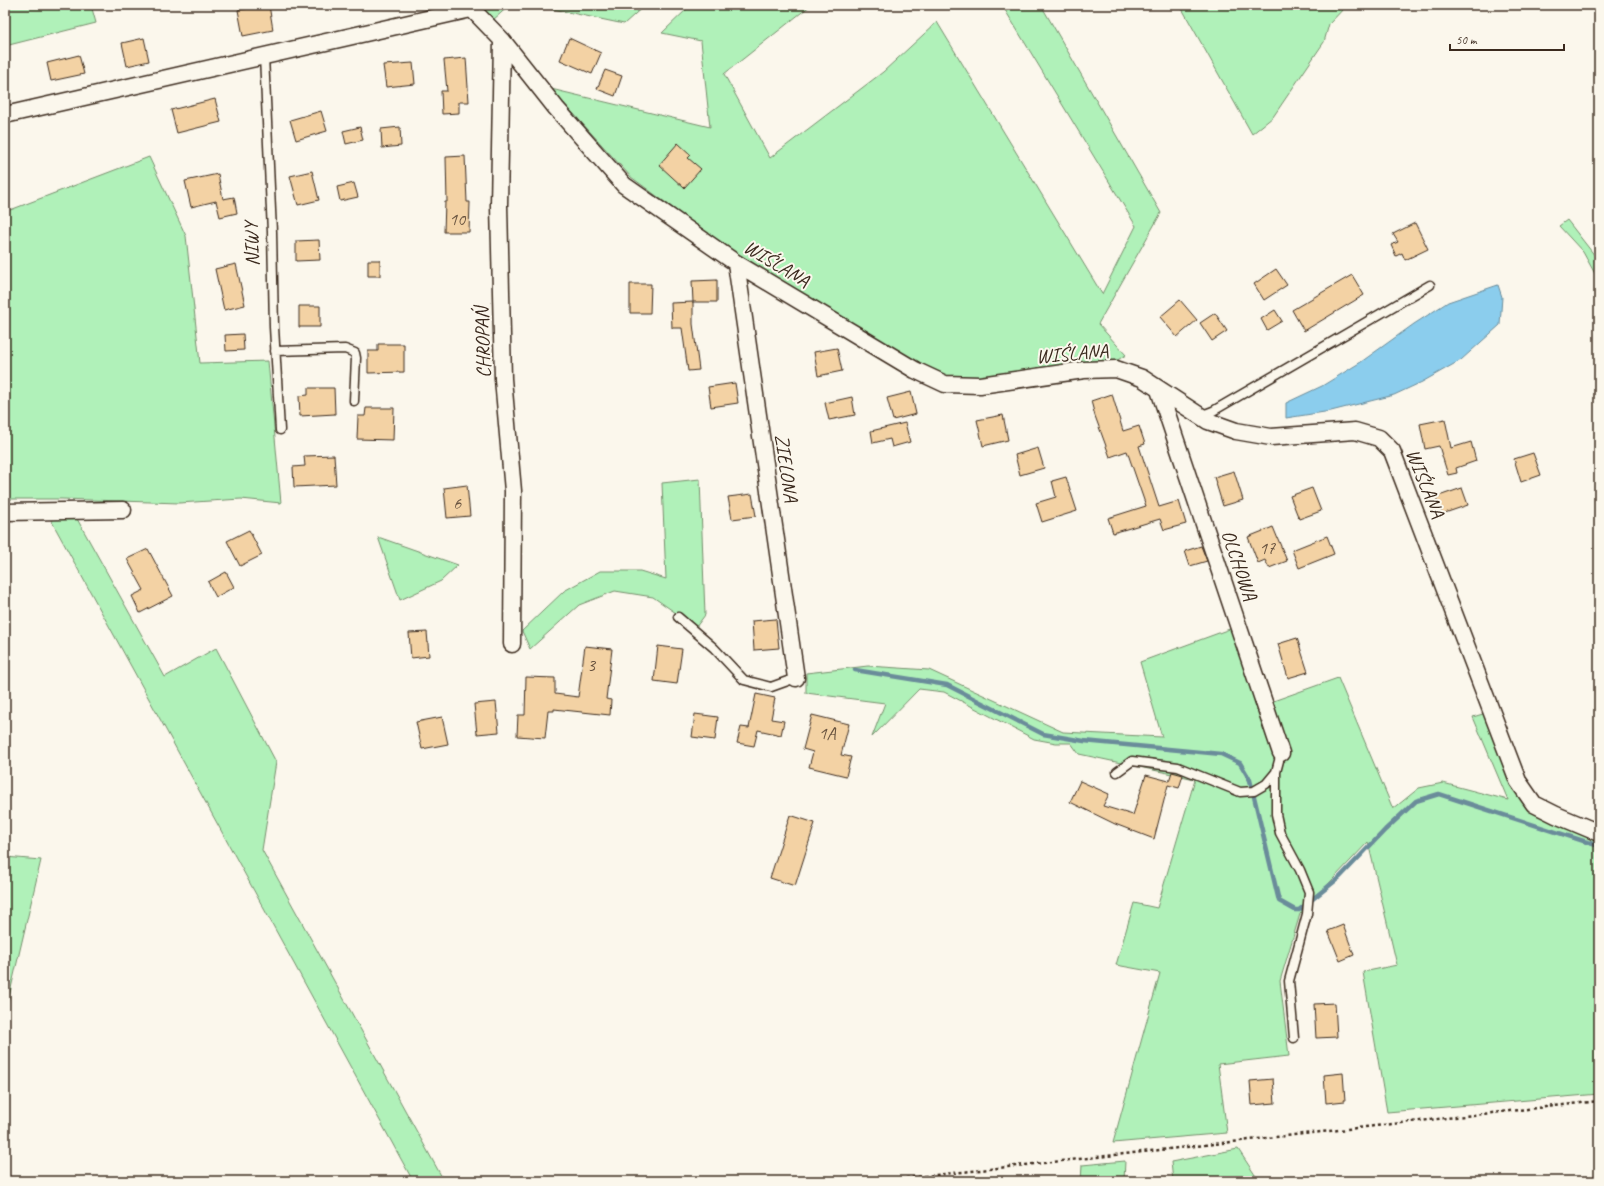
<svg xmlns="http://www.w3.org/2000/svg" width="1604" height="1186" viewBox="0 0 1604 1186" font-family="Caveat,sans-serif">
<rect width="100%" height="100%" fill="#fbf7ec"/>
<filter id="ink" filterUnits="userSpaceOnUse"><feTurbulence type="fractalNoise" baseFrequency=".025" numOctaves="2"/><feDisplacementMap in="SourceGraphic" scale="8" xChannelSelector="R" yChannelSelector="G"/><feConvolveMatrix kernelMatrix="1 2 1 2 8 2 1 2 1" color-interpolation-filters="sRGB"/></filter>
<g filter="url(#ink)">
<path fill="#b0f1b9" stroke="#768e6c" d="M5 5H91L96 23 5 46Z
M478 5H510L493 20Z
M534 5H645L624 24Z
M691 5H811L724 74 770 158 883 72 937 22 1102 294 1136 226 1002 5H1041L1161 213 1098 324 1126 355 1114 362 982 378H945L910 361 735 254 631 177 551 89 710 127 701 41 662 33Z
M1180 5H1347L1329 24 1324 42 1273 117 1252 134Z
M149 157 186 236 200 363 268 361 281 503 241 499 179 503 62 499H6L5 498V212Z
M1567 220 1599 261V281L1583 252 1559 226Z
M700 479 705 615 696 627 653 597 615 591 579 605 530 649 522 631 564 591 600 571H640L666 579 662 483Z
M76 517 165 677 216 648 276 762 262 850 444 1181H413L51 520Z
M378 537 458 565 441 581 400 600Z
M1235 627 1262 705 1338 678 1393 809 1419 788 1443 783 1508 800 1473 717 1486 713 1527 803 1599 837V1094L1387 1112 1363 972 1397 965 1368 842 1300 914 1280 981 1289 1056 1218 1064 1227 1133 1113 1143 1160 973 1116 965 1134 903 1157 908 1195 779 1079 754 1071 743H1056L1034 739 944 692 919 689 872 737 885 703 806 693V673L868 666 929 670 1063 732 1162 737 1140 662Z
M5 857 41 860 5 1014Z
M1238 1149 1259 1181H1173L1171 1162Z
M1125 1161 1124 1181H1081L1082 1165Z"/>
<path fill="#8bcded" stroke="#6b8c9a" d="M1498 285 1502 297 1500 325 1461 360 1422 382 1394 395 1331 411 1286 418V403L1322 386 1361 362 1414 324 1448 302Z"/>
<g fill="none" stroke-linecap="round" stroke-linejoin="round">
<path stroke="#6b8c9a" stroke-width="4.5" d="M855 670 947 685 1043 734 1084 741 1221 754 1240 763 1250 780 1279 901 1295 910H1299L1340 877 1385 830 1416 801 1439 794 1599 846"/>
</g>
<path fill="#f3d2a4" stroke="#3b2a1e" d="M269 5 273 30 243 36 238 10Z
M144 38 149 61 127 66 122 43Z
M569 38 601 53 592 74 560 60Z
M79 55 84 74 51 81 47 63Z
M466 58 469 102H459V113L442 114 441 91H447L444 60Z
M413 63 415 84 386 87 383 65Z
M605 70 622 76 615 96 597 89Z
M215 99 221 122 177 133 171 110Z
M321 111 327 131 296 140 290 120Z
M360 127 363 140 346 144 343 131Z
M400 127 401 146 382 148 381 129Z
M678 143 691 155 688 158 701 169 684 188 659 165Z
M465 156 467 202H470L469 232H444L445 202H447L446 157Z
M312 171 319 200 298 205 290 176Z
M218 174 223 199 234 197 237 213 220 217 216 201 191 207 185 181Z
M354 183 358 197 340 201 337 187Z
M1415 223 1428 249 1405 260 1402 253 1396 256 1391 245 1398 242 1393 234Z
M319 240 320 260 296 261V241Z
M368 260H380V276H368Z
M236 264 245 305 224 310 215 269Z
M1276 269 1287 285 1264 300 1254 284Z
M1352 275 1364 295 1304 331 1292 310Z
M717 280V302H693L692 281Z
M630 284H651L650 313H630Z
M1180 300 1197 320 1177 337 1160 317Z
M693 302V324L699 370 688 371 682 328H672L671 303Z
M299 306H320V327H299Z
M1275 310 1282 321 1267 330 1261 319Z
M1215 313 1227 331 1212 341 1200 323Z
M243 334 244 350 226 351 225 335Z
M378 344H404V372L368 373V351H378Z
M837 348 842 371 818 376 814 352Z
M735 383 738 403 711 407 708 387Z
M308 388H334L335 414 300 416 299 396 308 395Z
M911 392 916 414 893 420 887 398Z
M1112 394 1123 431 1139 426 1145 444 1139 446 1159 507 1179 501 1186 524 1164 530 1160 519 1113 533 1108 518 1146 506 1127 451 1110 457 1095 416 1091 401Z
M852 397 855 415 829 420 825 403Z
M366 408H394L393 440 357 439 358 416H365Z
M1003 415 1008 440 983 446 977 420Z
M1445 419 1451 448 1471 442 1476 461 1456 468 1457 473 1448 475 1439 446 1425 449 1420 424Z
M905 423 910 442 892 447 890 439 873 443 871 431Z
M1038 448 1044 468 1020 475 1015 455Z
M1533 453 1541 475 1521 482 1514 459Z
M334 455 336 485 294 487 293 467 305 466 304 456Z
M1234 471 1243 500 1223 506 1214 477Z
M1066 477 1077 511 1042 522 1036 503 1056 497 1052 481Z
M467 485 470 516 447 518 444 488Z
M1312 488 1321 511 1299 519 1290 496Z
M1462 488 1468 505 1442 514 1436 497Z
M752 494 756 516 732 519 728 497Z
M1273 527 1287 561 1269 568 1265 560 1258 563 1248 537Z
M249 530 262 555 240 566 227 541Z
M1327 536 1334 554 1299 568 1292 550Z
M1201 546 1207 561 1190 566 1185 551Z
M148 549 173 596 140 613 132 596 144 590 127 559Z
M226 572 234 587 216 597 208 582Z
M776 619 779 648 754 650 752 621Z
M427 632 429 656 411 658 409 633Z
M1297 638 1308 672 1288 678 1278 644Z
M585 646 612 649 606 699 611 700 610 715 554 709V711H548L545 738 517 736 518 715H525L526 677 555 678V694L578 697Z
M658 646 682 649 677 684 654 681Z
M756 694 775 698 771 719 784 721 781 735 758 730 754 746 737 743 741 727 749 728Z
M496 702 499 732 477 734 474 704Z
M695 714 718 717 715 740 692 737Z
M812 715 849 724 841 755 851 757 846 776 809 767 813 752 803 749Z
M442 717 448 744 422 749 416 722Z
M1172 772 1183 775 1179 788 1168 785 1154 839 1115 824 1070 802 1080 781 1109 794 1103 806 1133 815 1146 775 1169 781Z
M790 815 815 823 795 886 770 878Z
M1343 925 1354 955 1340 961 1328 931Z
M1335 1003 1337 1037 1316 1038 1314 1004Z
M1343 1073 1345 1101 1326 1103 1324 1075Z
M1273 1079 1275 1103 1252 1105 1250 1081Z"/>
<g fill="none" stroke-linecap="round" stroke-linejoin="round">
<g stroke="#3b2a1e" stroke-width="11">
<path id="lane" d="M264 56 272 232 274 327 280 430
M275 351 345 349 355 353 356 358 354 401
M1200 416 1213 411 1430 285
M678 617 714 648 744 680 771 687 796 678
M1117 772 1132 761 1178 767 1240 792 1254 791 1266 784 1276 772 1281 753
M1276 772V814L1280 833 1300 870 1309 892 1307 914 1289 981 1294 1038"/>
</g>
<g stroke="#3b2a1e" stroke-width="19">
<path id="street" d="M468 5 502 40 556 108 624 185 736 263 915 370 945 384 980 385 1084 370 1116 369 1142 378 1208 421 1236 431 1271 437 1355 431 1379 438 1392 451 1518 781 1534 804 1556 815 1599 833
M502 40 499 205 503 379 513 491 512 644
M5 115 471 9
M736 263 796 678
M1159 390 1281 753
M5 512 123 510"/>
</g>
<path stroke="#3b2a1e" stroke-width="2.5" stroke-dasharray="3 3" stroke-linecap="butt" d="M882 1181 1599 1101"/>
<use href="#lane" stroke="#fbf7ec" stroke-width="8"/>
<use href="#street" stroke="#fbf7ec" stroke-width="16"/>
</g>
</g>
<g text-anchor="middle" stroke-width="4" stroke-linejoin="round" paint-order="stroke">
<g font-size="18" fill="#695440">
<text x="457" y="225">10</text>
<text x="457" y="509">6</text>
<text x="1267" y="554">17</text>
<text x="591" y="671">3</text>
<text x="827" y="739">1A</text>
</g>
<g font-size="20" fill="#3b2a1e" stroke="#fbf7ec">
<text transform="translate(251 244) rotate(-92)" y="7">NIWY</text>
<text transform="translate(777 263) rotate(31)" y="7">WIŚLANA</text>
<text transform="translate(482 343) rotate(-92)" y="7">CHROPAŃ</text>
<text transform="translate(1072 353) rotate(-5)" y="7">WIŚLANA</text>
<text transform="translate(787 468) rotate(82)" y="7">ZIELONA</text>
<text transform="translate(1426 483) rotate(68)" y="7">WIŚLANA</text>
<text transform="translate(1240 565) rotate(71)" y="7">OLCHOWA</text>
</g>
</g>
<rect width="1604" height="1186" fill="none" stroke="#fbf7ec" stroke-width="20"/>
<rect x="10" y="10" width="1584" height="1166" fill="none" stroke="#3b2a1e" stroke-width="1.5" filter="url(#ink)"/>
<path d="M1450 44v6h114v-6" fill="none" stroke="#3b2a1e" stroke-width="2"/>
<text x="1456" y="44" font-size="12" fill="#3b2a1e" stroke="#fbf7ec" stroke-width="3" paint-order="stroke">50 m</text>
</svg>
